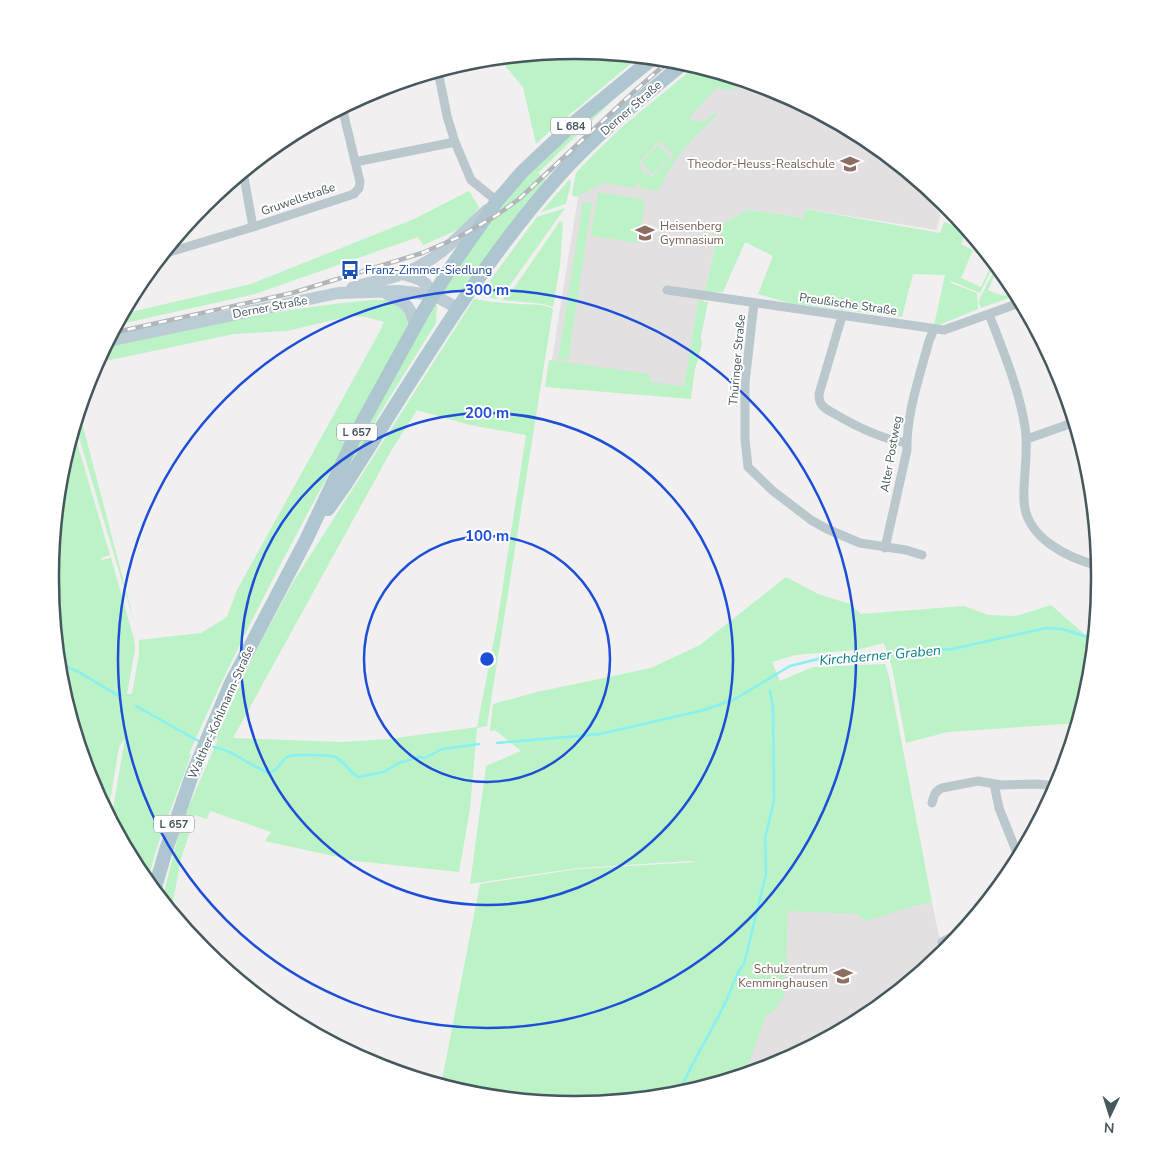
<svg xmlns="http://www.w3.org/2000/svg" width="1150" height="1155" viewBox="0 0 1150 1155" font-family="'Nunito Sans',sans-serif">
<rect width="100%" height="100%" fill="#f2eff0"/>
<path fill="#e3e0e2" d="M725 74 776 90 866 138 943 201 937 230 806 209 804 218 747 210 720 225 705 292 689 397 548 384 579 191Z
M932 902 939 936 945 946 946 951 867 1016 776 1065 725 1080 767 1000 775 910 857 914 910 907Z"/>
<path fill="#bbf2c6" fill-rule="evenodd" d="M575 50 640 56 550 131 536 144 523 87 506 67 504 57Z
M661 58 615 98 538 173 547 181 529 200 462 291 440 293 505 199 564 138Z
M696 66 740 79 732 90 716 88 690 117 691 120 704 122 716 112 718 114C691 140 675 155 659 190L641 189V186L638 182 636 188 603 183 576 197 573 196 572 194 576 173 592 156 622 127ZM659 141 674 155 652 177 647 172 645 174 640 170 642 168 638 163Z
M658 145 670 157 653 174 641 163Z
M570 179 571 183 566 204 541 212Z
M469 191 479 207 464 227 423 245 418 237 255 294 116 325 122 314 251 284 414 219Z
M598 192 645 200 639 243 591 236Z
M583 202 592 203 568 361 558 359Z
M565 208 503 295 495 299 481 295 480 294 537 217Z
M805 209 940 233 944 222 962 228 964 225 967 230 961 244 973 250 961 278 981 287 993 261 995 263 980 293 951 281V283L977 293 978 309 939 325H934L945 275 913 274 902 317 789 303 758 294 773 256 745 242 723 292H705L720 225 747 210 804 218Z
M560 221 563 223 560 265 553 307 544 304 502 300 514 288Z
M997 265 998 267 988 290 1003 296 1012 293 1014 288 1017 295 981 308 979 304 980 298Z
M474 299C489 302 503 303 518 304 530 305 542 303 553 309L487 726 477 728 470 809 459 872 356 861 265 841 271 832 210 811 207 819 195 815 181 859 171 912 162 900 182 822 218 739 216 738 252 658 292 584ZM417 410 470 425 526 435 497 624 477 727 389 739 343 742 233 738 391 451Z
M373 300H387L407 312 408 327C333 468 253 607 189 754L191 755 158 844 147 882 139 872 111 820 125 738 119 747 108 814 90 781 60 683 50 580 60 473 73 429 110 555 101 558V560L111 558 134 639 135 649 127 694H132L139 655V640L201 633 227 617 237 590 380 331 384 322 366 317 350 316 287 331 234 334 96 363 105 347C194 327 282 308 373 300Z
M698 301 708 302 701 337 702 344 695 369 691 399 545 387 549 360 650 374V382L684 386Z
M432 305H437L436 323 378 416 370 434 319 518Z
M79 411 135 625 75 424Z
M786 577 818 594 850 604 861 614 964 606 988 615 1016 616 1051 605 1084 634 1094 637 1090 682 1078 723 948 732 906 743 892 667 884 643 856 650 795 655 772 662 780 681 813 667 885 664 889 676 932 902 910 907 866 921 857 914 788 911 785 995 773 1012 766 1015 749 1063 735 1078 678 1095 575 1105 473 1095 441 1085 480 884 578 869 698 862 689 861 578 868 470 884 486 766 521 751 495 730 490 731 493 704 537 692 651 668 700 645Z"/>
<g fill="none" stroke-linecap="round" stroke-linejoin="round">
<path stroke="#86f0f2" stroke-width="2.5" d="M58 663 79 672 117 695
M136 706 202 743
M497 743 600 734 704 710 735 699 790 666 826 657 952 649 1046 628 1062 629 1094 639
M209 746C234 750 246 764 269 773 281 769 279 761 289 756 293 754 330 755 335 757 345 761 349 772 358 777L383 772 399 763 418 757 425 758 442 749 479 744
M678 1095C691 1064 709 1036 724 1005 732 991 733 977 744 964L766 874 765 838 774 801 773 708 770 691"/>
<path stroke="#bac7cd" stroke-width="9" d="M438 71 447 116 455 142 471 180 497 201
M355 162 455 142
M243 172 253 227
M163 254 253 227 354 194 359 188 360 182 342 107
M667 290 944 330 1022 302
M754 303 745 383V439L748 467 773 491 811 520 827 529 860 543 906 550 922 555
M989 314C1003 351 1019 388 1025 427 1029 451 1023 476 1024 500 1025 538 1068 558 1099 566
M842 316 819 394C819 398 819 402 822 405 825 409 831 412 835 414 857 427 881 439 907 443
M1027 439 1075 422
M885 548 907 450C906 415 920 375 929 341L934 329
M994 784 999 808 1019 858
M932 803C934 795 935 791 942 788L978 781 1001 785 1036 784 1057 786
M942 942 963 931"/>
<path stroke="#bcccd4" stroke-width="12" d="M403 274 419 279 426 284 434 295 457 308
M352 288C369 282 388 280 404 273 439 260 461 234 487 210
M387 294C406 303 411 305 415 327
M108 341 338 293 398 291 434 295"/>
<path stroke="#adc6d0" stroke-width="14" d="M328 509 345 485C412 381 474 272 556 179 594 136 640 99 685 62
M154 891 166 850 192 775 231 683 306 540 358 430 423 312 449 270 497 201 522 172 575 122 653 58"/>
<g stroke="#b1b6ba" stroke-width="4.5">
<path id="rail" d="M112 333 292 293 422 253 459 237 497 215 519 199 637 89 671 59"/>
</g>
<use href="#rail" stroke="#fff" stroke-width="2.5" stroke-dasharray="8" stroke-linecap="butt"/>
</g>
<g fill="none" stroke="#1d4ed8" stroke-width="2.5">
<circle cx="487" cy="659" r="123"/>
<circle cx="487" cy="659" r="246"/>
<circle cx="487" cy="659" r="369"/>
</g>
<defs>
<g id="school-bare" transform="scale(1.5)"><path d="M0-5L7-2L0 1L-7-2ZM-4 1L0 2.5L4 1V4Q0 6-4 4Z" fill="#8d6e63" stroke="#fff" stroke-width="2.5" paint-order="stroke"/></g>
<g id="bus-bare" transform="scale(1.5)"><path d="M-5-6H5V4H4V6H2V4H-2V6H-4V4H-5ZM-3.5-4V0h7V-4ZM-3.5 1.2v1.5H-2V1.2ZM2 1.2v1.5H3.5V1.2Z" fill="#1a4fb4" stroke="#fff" stroke-width="2.5" paint-order="stroke"/></g>
</defs>
<g fill-rule="evenodd">
<use href="#school-bare" x="850" y="164"/>
<use href="#school-bare" x="645" y="233"/>
<use href="#bus-bare" x="350" y="270"/>
<use href="#school-bare" x="843" y="976"/>
</g>
<g text-anchor="middle" stroke-width="4" stroke-linejoin="round" paint-order="stroke">
<g fill="#fff" stroke="#7e898e" stroke-width="1">
<rect x="551" y="117.5" width="40" height="17" rx="4"/>
<rect x="337" y="423.5" width="40" height="17" rx="4"/>
<rect x="154" y="815.5" width="40" height="17" rx="4"/>
</g>
<g font-size="11" font-weight="bold" fill="#46575e">
<text x="571" y="130">L 684</text>
<text x="357" y="436">L 657</text>
<text x="174" y="828">L 657</text>
</g>
<g font-size="12" fill="#46575e" stroke="#fff">
<text transform="translate(631 108) rotate(-41)" y="4">Derner Straße</text>
<text transform="translate(298 199) rotate(-19)" y="4">Gruwellstraße</text>
<text transform="translate(848 304) rotate(8)" y="4">Preußische Straße</text>
<text transform="translate(270 307) rotate(-11)" y="4">Derner Straße</text>
<text transform="translate(737 360) rotate(-85)" y="4">Thüringer Straße</text>
<text transform="translate(891 454) rotate(-80)" y="4">Alter Postweg</text>
<text transform="translate(221 712) rotate(-66)" y="4">Walther-Kohlmann-Straße</text>
</g>
<g font-size="12" fill="#785e54" stroke="#fff" text-anchor="end">
<text x="835" y="168">Theodor-Heuss-Realschule</text>
<text x="660" y="230" text-anchor="start">Heisenberg<tspan x="660" dy="14">Gymnasium</tspan></text>
<text x="828" y="973">Schulzentrum<tspan x="828" dy="14">Kemminghausen</tspan></text>
</g>
<g font-size="12" fill="#164399" stroke="#fff" text-anchor="start">
<text x="365" y="274">Franz-Zimmer-Siedlung</text>
</g>
<g font-size="14" font-style="italic" fill="#078183" stroke="#fff">
<text transform="translate(880 655) rotate(-5)" y="5">Kirchderner Graben</text>
</g>
</g>
<path d="M0 0H1150V1155H0ZM575 59H575A516 516 0 0 1 1091 575V580A516 516 0 0 1 575 1096H575A516 516 0 0 1 59 580V575A516 516 0 0 1 575 59Z" fill="#fff" fill-rule="evenodd"/>
<path fill="none" stroke="#46575e" stroke-width="2.5" d="M575 59H575A516 516 0 0 1 1091 575V580A516 516 0 0 1 575 1096H575A516 516 0 0 1 59 580V575A516 516 0 0 1 575 59Z"/>
<circle cx="487" cy="659" r="8" fill="#1d4ed8" stroke="#fff" stroke-width="2.5"/>
<g font-size="15" text-anchor="middle" font-weight="bold" fill="#1d4ed8" stroke="#fff" stroke-width="4" stroke-linejoin="round" paint-order="stroke">
<text x="487" y="295">300 m</text>
<text x="487" y="418">200 m</text>
<text x="487" y="541">100 m</text>
</g>
<g transform="translate(1110 1115) rotate(184)" stroke="#ffffff" stroke-width="4" paint-order="stroke">
<path d="M0-4L9 19L0 12L-9 19Z" fill="#46575e"/>
<text y="-8" font-size="14" font-weight="bold" text-anchor="middle" fill="#46575e">N</text>
</g>
</svg>
